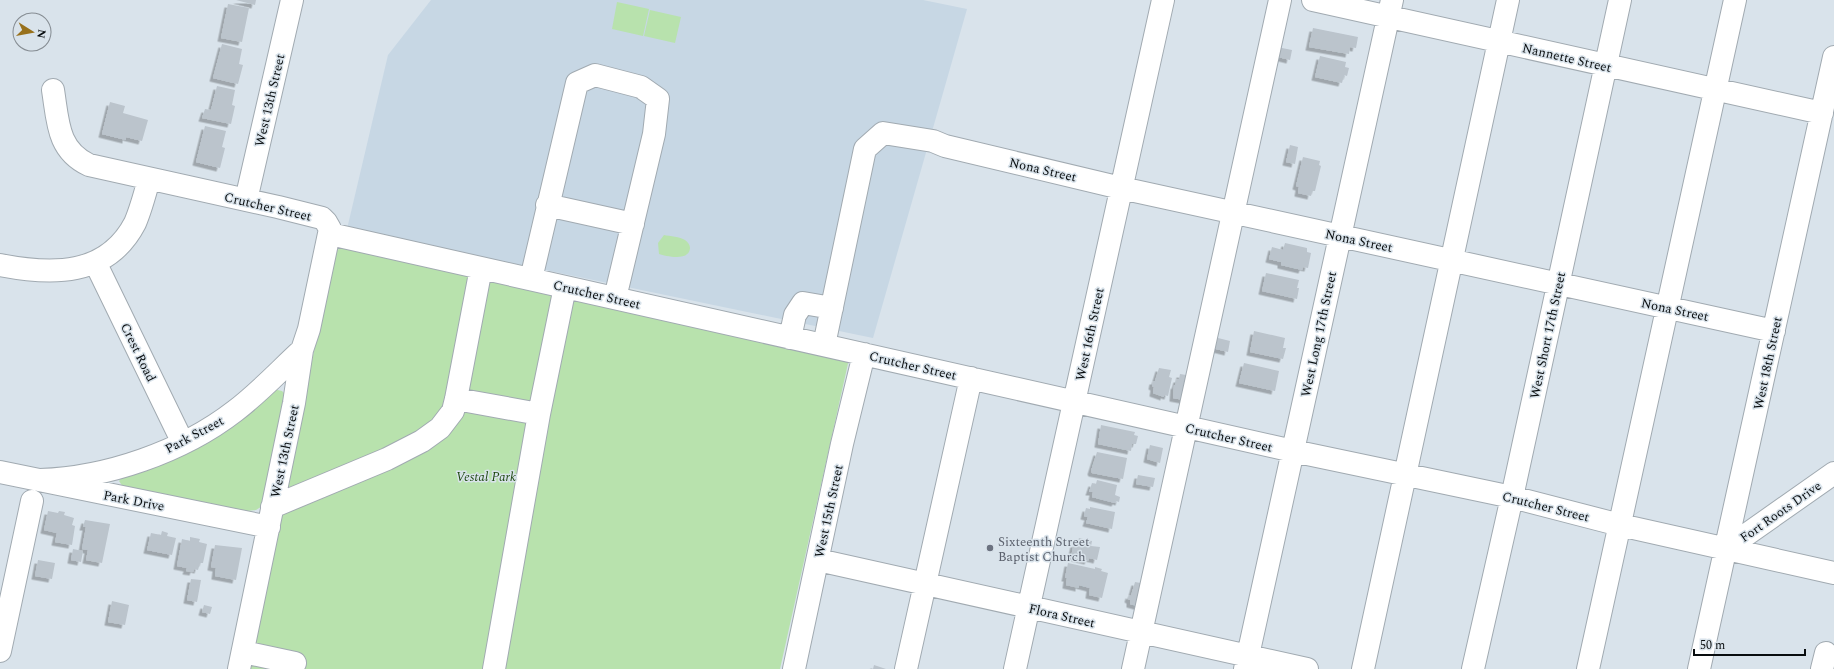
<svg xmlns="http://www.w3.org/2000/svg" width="1834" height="669" viewBox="0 0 1834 669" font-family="Spectral,serif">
<defs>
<filter id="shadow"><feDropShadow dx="-3.5" dy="3.5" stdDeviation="0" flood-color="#0004"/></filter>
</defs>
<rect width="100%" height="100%" fill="#d9e3eb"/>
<path fill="#c7d7e4" d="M431 0H923L967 9 873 338 347 229 388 55Z"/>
<path fill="#b8e2ad" d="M617 2 649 9 643 36 612 29Z
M650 10 681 17 675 43 644 36Z
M664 235C670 236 680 237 685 240 688 242 690 245 690 248 689 262 666 256 659 254L658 243Z
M348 247 849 359 780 669H248L335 250Z
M273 389 282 391 286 395 264 505 256 510 247 511 123 487 119 481 124 475Z"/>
<path fill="#bbc4cc" filter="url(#shadow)" d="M236 0H256L255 5Z
M228 4 249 8 242 42 221 38Z
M1313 28 1358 37 1356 48 1350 47 1349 54 1309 47Z
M222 44 242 49 239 64 243 65 238 84 213 78Z
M1277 47 1292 50 1290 60 1274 56Z
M1320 56 1346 62 1345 67 1349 68 1347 76 1344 75 1342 83 1315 77Z
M217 86 235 90 232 105 235 106 231 124 202 118 205 109 211 110Z
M110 102 125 106 123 113 148 120 142 141 126 137V140L102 134Z
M205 126 226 131 222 147 225 148 220 168 196 162Z
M1290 145 1298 147 1295 164 1286 162Z
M1303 157 1320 161 1319 165 1321 166 1315 191H1312L1311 196 1298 193 1299 187 1296 186Z
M1285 243 1307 248V252L1311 253 1308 268 1303 267 1302 270 1281 265V262L1269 259 1272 247 1283 250Z
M1266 273 1299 280 1297 288H1299L1297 299 1262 291Z
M1254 331 1285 338 1283 348H1286L1283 359 1250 352Z
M1214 337 1230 341 1228 352 1212 348Z
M1244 363 1279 371 1275 391 1239 383Z
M1159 368 1171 370 1169 377 1172 378 1168 396 1164 395V397L1153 393 1154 387 1152 386 1153 381H1155Z
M1180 374 1192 376 1189 401 1173 398 1174 385 1175 386 1177 379H1179Z
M1101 425 1135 432 1134 435 1138 436 1136 444H1132L1131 451 1098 444Z
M1150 445 1163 448 1160 463 1147 459Z
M1097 452 1127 458 1123 479 1092 473 1091 471Z
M1138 475 1155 478 1153 487 1136 484Z
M1097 480 1117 485 1115 495 1120 497 1119 502 1116 501 1115 503 1092 497 1093 492H1089L1092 483 1096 484Z
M1090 507 1115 512 1112 529 1086 523 1088 517 1084 516 1086 508 1090 509Z
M48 511 58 513 59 511 65 512 64 515 74 518 72 525 75 526 72 545 55 542 57 533 44 530Z
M85 520 110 524 102 563 86 560 88 550 82 549 86 527H83Z
M162 531 168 533 167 536 176 538 172 555 147 550 151 533 161 535Z
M190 537 200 539 199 542 207 544 203 563H200L198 570 194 569 193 572 186 571 187 568 177 566 182 539 190 541Z
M1079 538 1092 541 1091 546 1100 547 1097 560 1089 558 1088 561 1071 557 1074 543 1077 544Z
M215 545 242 548 236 580 215 576 216 568 211 567Z
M73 549 83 551 81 562 71 560Z
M38 560 55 563 52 579 35 576Z
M1068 563 1095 569V567L1102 569 1101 571 1108 573 1102 598 1089 595 1090 588 1079 585V588L1066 585 1067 578H1065Z
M191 579 201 580 197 602 187 600Z
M1135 582 1146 584 1141 607 1130 604V600L1128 599 1129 595 1131 596Z
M112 601 129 605 125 625 108 622Z
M204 605 212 607 210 614 202 612Z
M874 665 886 669H873Z"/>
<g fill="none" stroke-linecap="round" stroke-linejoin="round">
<g stroke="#a1aab1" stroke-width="24">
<path id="minor" d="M1313 0 1822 113
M53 90C58 121 57 150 89 165L278 207 322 218 326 222 330 229 309 329 302 350 294 403 239 669
M246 200 292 0
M547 205 633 224
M330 234 1293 451 1512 497 1620 525 1834 573
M95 262 183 443
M0 265C51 275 107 277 135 223 141 209 145 194 149 179
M531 279 577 83 595 75 641 87 658 99 654 134 615 298
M790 338 795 315 803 303 832 308
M824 345 865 149 883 133 933 141 945 146 1121 188 1774 331
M456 399 539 414
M0 472 269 527
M40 480C106 478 182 452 235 411 259 393 280 370 302 350
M272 507 387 459 422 441 440 428 453 411 456 399 481 268
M1726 549 1834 473
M818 560 1307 669
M0 651 32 501
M243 652 295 663
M494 669 539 414 565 287
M794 669 842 444 864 354
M906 669 971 378
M1015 669 1163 0
M1133 669 1280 0
M1245 669 1392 0
M1363 669 1508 0
M1473 669 1512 497 1620 0
M1588 669 1735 0
M1699 669 1834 57
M1822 669 1826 653"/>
</g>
<use href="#minor" stroke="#fff" stroke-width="22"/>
</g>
<circle fill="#6b7280" stroke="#d9e3eb" stroke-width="1.5" cx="990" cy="548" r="4"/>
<g text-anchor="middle" stroke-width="3" stroke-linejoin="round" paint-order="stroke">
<g font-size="13" fill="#090d0f" stroke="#d9e3eb">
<text transform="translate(1567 57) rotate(13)" y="5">Nannette Street</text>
<text transform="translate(269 100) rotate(-77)" y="5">West 13th Street</text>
<text transform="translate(1043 169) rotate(13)" y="5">Nona Street</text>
<text transform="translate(268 206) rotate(13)" y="5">Crutcher Street</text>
<text transform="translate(1359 240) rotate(12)" y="5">Nona Street</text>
<text transform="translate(597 294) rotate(13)" y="5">Crutcher Street</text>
<text transform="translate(1675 309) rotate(12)" y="5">Nona Street</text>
<text transform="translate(1089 334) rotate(-78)" y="5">West 16th Street</text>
<text transform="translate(1318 334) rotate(-78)" y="5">West Long 17th Street</text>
<text transform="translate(1547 335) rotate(-78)" y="5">West Short 17th Street</text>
<text transform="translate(139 352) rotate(64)" y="5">Crest Road</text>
<text transform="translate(1767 363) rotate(-78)" y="5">West 18th Street</text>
<text transform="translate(913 365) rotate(13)" y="5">Crutcher Street</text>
<text transform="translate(194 434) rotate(-28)" y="5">Park Street</text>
<text transform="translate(1229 437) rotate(13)" y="5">Crutcher Street</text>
<text transform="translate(284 451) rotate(-78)" y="5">West 13th Street</text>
<text transform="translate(134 500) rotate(11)" y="5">Park Drive</text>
<text transform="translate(1546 506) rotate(14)" y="5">Crutcher Street</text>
<text transform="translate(828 511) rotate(-78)" y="5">West 15th Street</text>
<text transform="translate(1780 511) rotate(-35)" y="5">Fort Roots Drive</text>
<text transform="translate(1062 615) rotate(13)" y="5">Flora Street</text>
</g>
<g font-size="13" font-style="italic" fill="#1e4910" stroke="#d9e3eb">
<text x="486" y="481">Vestal Park</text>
</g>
<g font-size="13" fill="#5b616d" stroke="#d9e3eb" text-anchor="start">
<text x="998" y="546">Sixteenth Street<tspan x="998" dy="15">Baptist Church</tspan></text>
</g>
</g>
<g transform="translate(32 32) rotate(101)"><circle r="19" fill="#d9e3eb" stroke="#868d93"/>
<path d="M0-3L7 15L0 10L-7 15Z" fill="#98711c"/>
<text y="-6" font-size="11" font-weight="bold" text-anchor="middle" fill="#090d0f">N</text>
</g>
<path d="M1694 649v6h111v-6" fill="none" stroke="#090d0f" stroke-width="2"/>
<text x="1700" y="649" font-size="12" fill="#090d0f" stroke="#d9e3eb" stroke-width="3" paint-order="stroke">50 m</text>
</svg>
